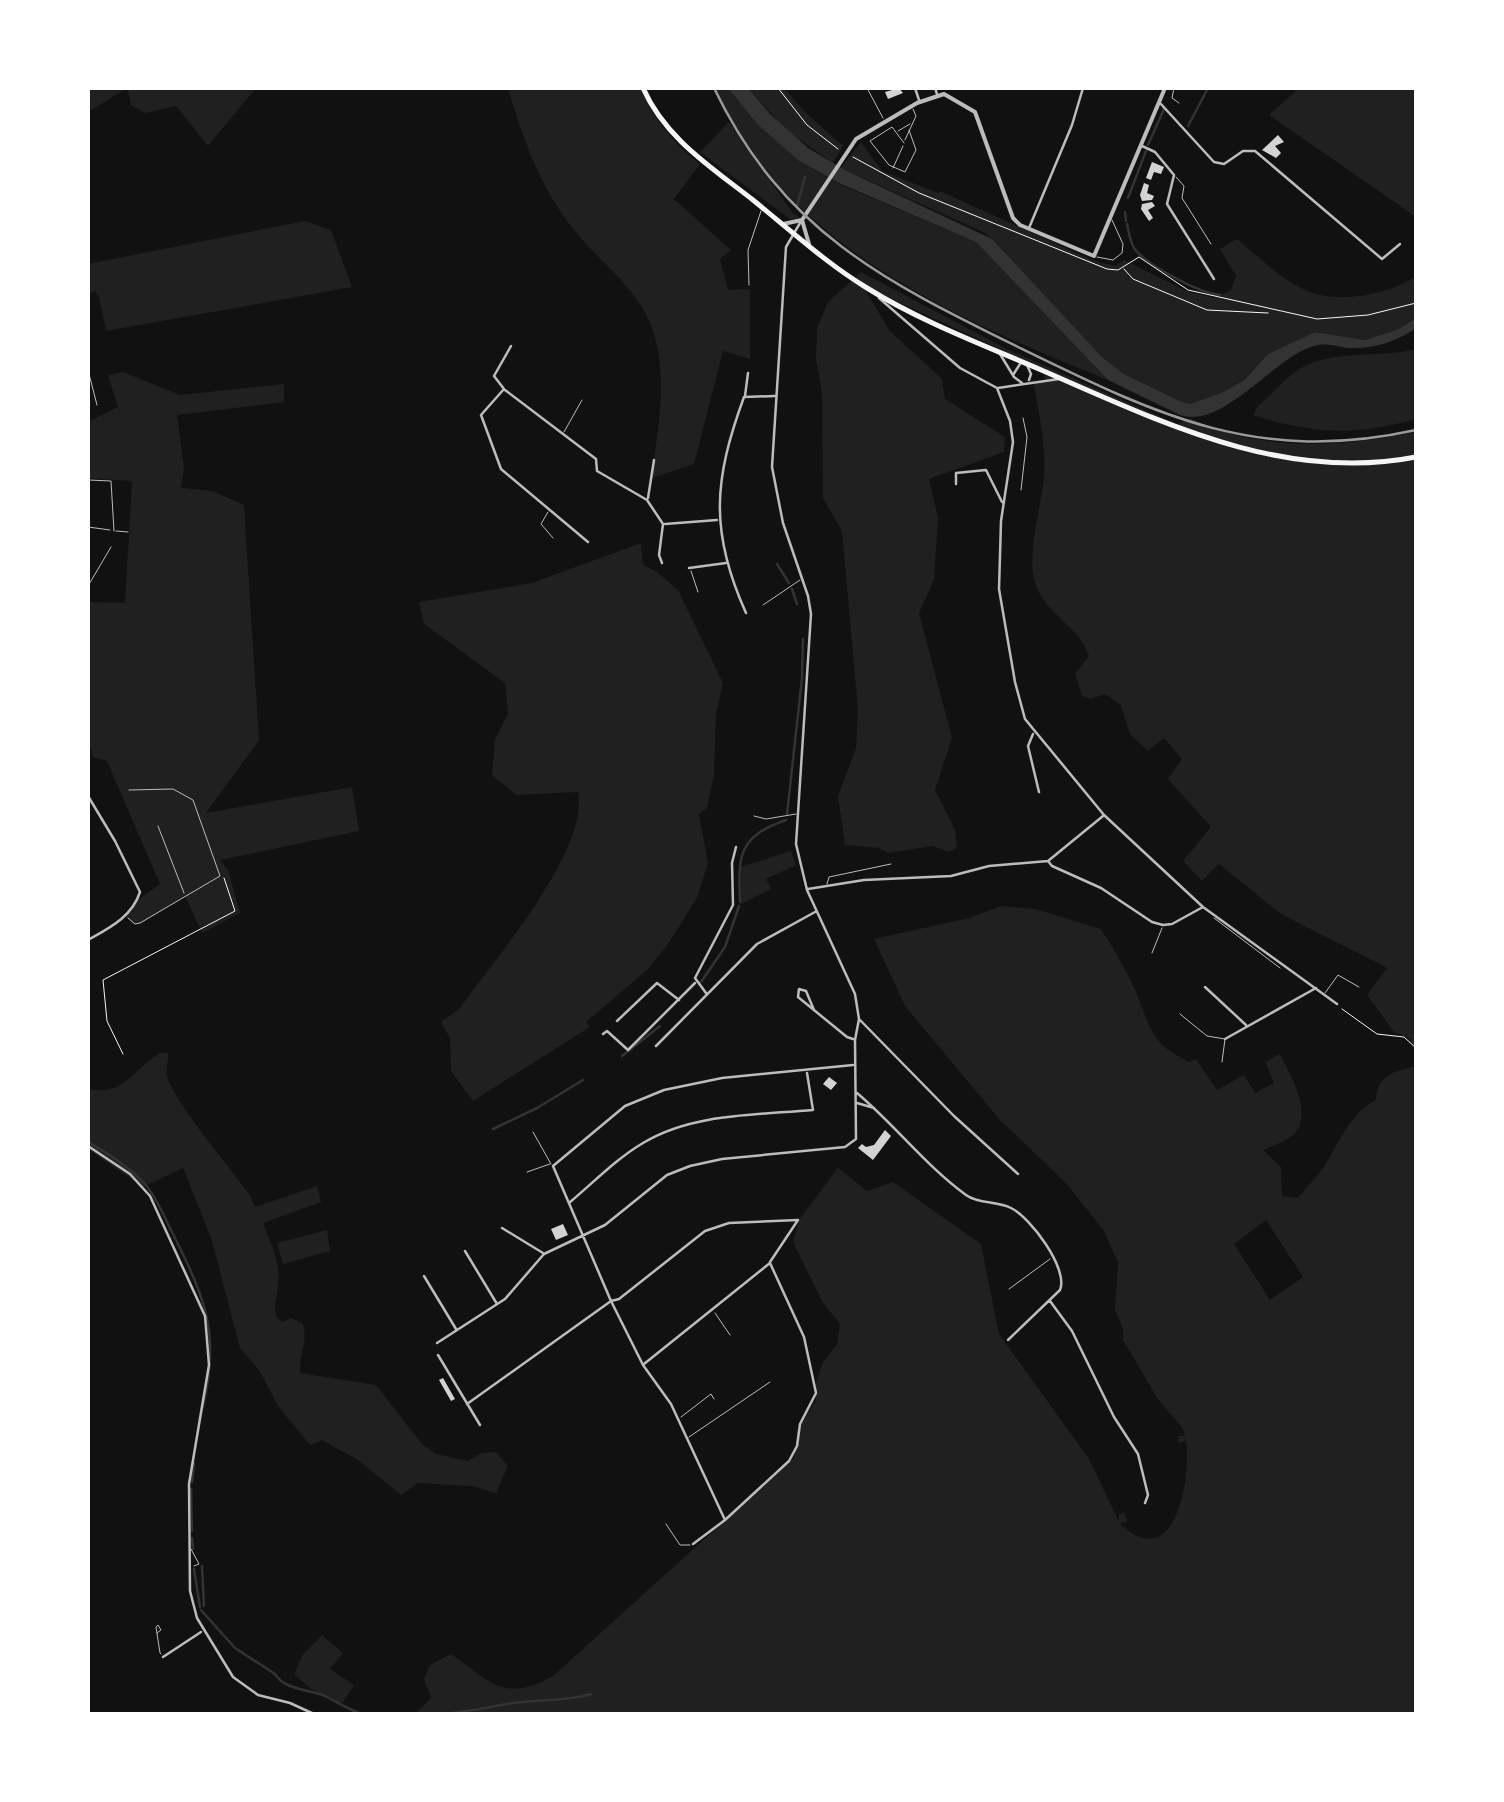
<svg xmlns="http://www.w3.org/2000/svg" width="1504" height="1802" viewBox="0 0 1504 1802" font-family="Spectral,serif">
<rect width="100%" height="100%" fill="#111"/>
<path fill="#202020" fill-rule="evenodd" d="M88 88H256L208 146 176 106 145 113 131 105 128 90H124L88 112Z
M508 88H640C655 120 671 141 700 164L674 199 731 250 720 259 728 290 750 289V359L723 351 694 464 652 478C657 432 668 380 654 334 641 289 598 262 571 226 539 185 522 136 508 88Z
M714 88H728L758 125 799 161 841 185 976 242 1108 380C953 317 790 249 714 88Z
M748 88H784L808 115 843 146 833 163 787 131Z
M1299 88H1416V217L1269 115Z
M729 122 792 212 800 218 790 219 700 152Z
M861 142 882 171 938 193 940 191 1092 260 1115 266 1124 260 1186 291 1215 298 1231 290 1236 276 1220 249 1237 239C1257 255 1278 277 1301 288 1336 306 1384 295 1416 277V318L1399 329 1365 340 1315 332 1268 354 1243 380 1221 393 1190 404 1180 401 1124 374 1103 358 985 233 841 168Z
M305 221 331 230 352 287 106 331 99 297 95 291 88 294V264Z
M861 272 1009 350 1177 424 1190 418C1259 453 1343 447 1416 432V1054L1409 1038 1394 1032 1367 995 1387 968 1281 914 1219 864 1202 881 1183 861 1211 827 1168 779 1182 759 1164 738 1148 751 1130 734 1121 705 1105 694 1091 699 1082 696 1075 674 1089 656C1080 627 1044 613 1035 583 1026 554 1042 505 1044 475 1046 445 1039 412 1033 382L1046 381 1042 369 862 285 890 331 942 379 945 399 1005 437 1004 452 929 479 938 517 934 580 919 613 952 738 935 790 955 830 957 848 949 852 933 846 888 853 879 848 845 845 838 796 856 748 858 710 842 531 823 498 822 393 816 359 817 328 828 302Z
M1416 349V419C1357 436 1311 434 1253 415L1258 406C1273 393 1289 373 1307 365 1339 350 1382 358 1416 349Z
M123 372 180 395 284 384V402L177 415 184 467 181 488 213 491 244 505 246 538 259 740 206 813 352 787 359 831 220 860 228 870 240 913 202 933 185 896 141 924H134L126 917 139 899 160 884 107 761 93 757 88 737V602L125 603 132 481 88 478V422L118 407 108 375Z
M641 543 643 565 657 572 678 590 723 683 716 714 714 775 707 808 699 814 708 863 697 898 668 944 647 970 586 1022 590 1027 473 1101 451 1071 450 1038 441 1022 459 1009C494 960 589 851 578 792L516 795 492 775 495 740 508 714 505 683 424 624 419 602 532 583Z
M791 851 796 865 766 879 771 889 741 904V867Z
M1001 906 1035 909 1101 929C1115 952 1131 977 1140 1002 1153 1036 1154 1044 1189 1062L1196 1059 1217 1090 1244 1075 1255 1093 1274 1083 1265 1062 1280 1054C1291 1075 1315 1117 1292 1136 1284 1142 1272 1146 1263 1150L1281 1167 1282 1196 1298 1198C1305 1189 1313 1181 1320 1172 1338 1148 1347 1114 1376 1100 1377 1075 1395 1071 1416 1066V1714H415L431 1698 424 1679 430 1665 451 1654C492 1683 504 1703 553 1676L794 1458 801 1424 816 1400 815 1384 823 1362 837 1344 840 1324 823 1303 793 1242 799 1220 838 1168 867 1191 893 1182 981 1244 999 1334 1089 1459 1119 1522V1514L1125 1513 1127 1522 1120 1523 1121 1525C1176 1574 1191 1479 1186 1440L1179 1443 1178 1436H1185L1183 1429 1158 1399 1123 1340V1329L1115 1309 1118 1263 1104 1231 1067 1184 1000 1120 905 1006 874 939 969 918ZM1266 1220 1303 1277 1270 1300 1234 1244Z
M160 1053H168C169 1060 165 1069 167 1076 174 1102 232 1170 250 1195L255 1207 317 1186 321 1202 263 1223C271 1243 281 1263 278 1286 277 1299 273 1304 277 1318L283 1322 291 1318 303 1324C308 1342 299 1355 300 1373L376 1385 422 1444 436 1454 467 1461 482 1453 496 1452 508 1466 496 1493 472 1486 418 1483 401 1495 358 1460 322 1440 310 1445 278 1406 259 1370 240 1348 212 1241 183 1168 143 1187 88 1149V1089C128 1096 130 1070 160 1053Z
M327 1230 330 1251 283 1264 277 1243Z
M322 1635 343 1653 330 1669 354 1685 341 1705 310 1688 294 1674 303 1654Z"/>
<path fill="#333" d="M728 88H748L770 114 808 148 845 170 992 239 1103 358 1124 374 1180 401 1190 404 1221 393 1244 380 1268 354 1315 332 1365 340 1399 329 1416 318V328C1396 342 1374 349 1349 348 1340 347 1327 343 1318 345 1276 353 1225 430 1180 415L1108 380 976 242 841 184 799 161 758 125Z"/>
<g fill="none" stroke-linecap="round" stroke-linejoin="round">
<path stroke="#333" stroke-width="2.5" d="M1188 126 1208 88
M1148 145 1164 109
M1128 198 1146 151
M797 206 805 177
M1125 212 1126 221
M1127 224C1129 233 1130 241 1134 248 1146 265 1199 293 1220 295
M777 564 789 583
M792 589 797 604
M787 814 802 678 803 639
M740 902C738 855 738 837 786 820
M701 982 725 947 739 906
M622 1056 660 1026
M493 1129 537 1108 583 1080
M88 1142C108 1154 127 1165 144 1183 157 1197 165 1219 174 1236 206 1300 220 1335 203 1406
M192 1482 194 1463
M191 1489 192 1531
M192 1538 193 1549
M202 1566 204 1606
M194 1569 200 1607
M201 1610 235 1648 275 1674C285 1690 307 1689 325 1696 337 1702 349 1710 362 1714
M438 1714C462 1713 484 1708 507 1704 535 1699 564 1702 591 1694"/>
</g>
<path fill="#d3d3d3" d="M899 88 903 93 888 99 885 92Z
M1278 135 1284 142 1275 146 1281 153 1276 158 1262 150Z
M1152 162 1164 167 1161 174 1154 172 1151 180 1146 178Z
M1144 183 1149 185 1147 193 1154 196 1152 200 1142 201 1140 195Z
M1152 202 1155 206 1148 210 1153 218 1149 221 1141 209 1142 204Z
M829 1077 837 1083 831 1090 823 1084Z
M885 1130 891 1136 873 1160 858 1148 862 1144 866 1147 874 1145Z
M563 1224 568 1235 556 1240 551 1229Z
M443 1378 455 1399 451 1401 439 1380Z"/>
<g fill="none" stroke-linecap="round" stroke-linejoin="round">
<path stroke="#f5f5f5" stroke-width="1" d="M778 88 807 125 838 149
M853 157 919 193 1107 269 1118 270 1139 257 1188 290 1317 319 1368 315 1416 303
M1124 269 1133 279 1207 310 1268 313
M1342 1009 1377 1034 1404 1037 1416 1048
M123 1054 107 1021 103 980 235 911 224 878"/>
<path stroke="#bcbcbc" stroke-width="1" d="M867 88 883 118
M903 88H914
M1174 88 1172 98 1179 103
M898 131 910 124
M905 140 916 116 913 109
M904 143 892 127 870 141 889 165 905 172 916 150 909 130
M893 168 903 146
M1176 177 1184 186 1182 198 1211 244
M1097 257 1113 260 1122 253 1123 244 1112 220
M749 285 748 250 761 211
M88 370 97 405
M564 432 582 400
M88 480 111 481 114 531
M1021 490 1027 437 1023 418
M548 512 541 524 553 538
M88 527 110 530
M116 531 128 532
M691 571 698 592
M88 586 111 547
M763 605 800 580
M754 816 766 819 796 814
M158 826 184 893
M827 884 829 877 891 864
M128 918 135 924 140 923 220 876 193 800 173 789 129 790
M1214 918 1280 968
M1152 953 1162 928
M1325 993 1338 975 1359 987
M1180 1014 1207 1036 1225 1039 1222 1062
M533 1132 551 1164
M527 1172 550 1164
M1009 1289 1050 1259
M715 1313 730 1335
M681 1417 711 1394 714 1399
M689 1437 770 1382
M666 1524 680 1545H690
M191 1549 199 1564 194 1566
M157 1633 161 1630 158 1625 156 1627 160 1653 161 1654"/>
<path stroke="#bcbcbc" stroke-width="2.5" d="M915 88 919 100
M935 88 937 94
M1160 103 1214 162 1224 164 1243 151H1255L1382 259 1400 244
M1142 146 1155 152 1174 175 1167 204 1214 279
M1029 228 1072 125 1083 88
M879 298 960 368 997 388 1010 421 1013 442 1001 521 999 589 1015 682 1025 719 1104 815 1203 907 1337 1004
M511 346 494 376 504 389 481 415 501 469 588 542
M1000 354 1014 377 1022 383
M1027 365 1031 374 1029 380
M1013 375 1020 364
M998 388 1059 379
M505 390 596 459 597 471 647 500 663 524 659 555 662 563
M745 396 748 373
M956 484V473L986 470 1002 502
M648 498 654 460
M665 524 717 520
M689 568 726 563
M746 613C709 531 714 479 744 397L775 396
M1033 734 1028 746 1039 792
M88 796 115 841 140 892C132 917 109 928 88 940
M1048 861 1103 816
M808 889 864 880 951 876 989 866 1048 861 1052 866 1101 888 1152 922 1163 925 1172 924 1203 907
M1205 987 1246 1025
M706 993 695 978 733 905 732 863 736 847
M814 1010 806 991 799 989 798 997 847 1037 853 1039
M860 1020 954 1116 1018 1174
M617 1021 657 983 679 1000
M603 1034 607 1031 628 1050 695 983
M1225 1039 1316 988
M656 1046 757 944 815 912
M857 1093C895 1125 926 1166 966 1195 978 1204 997 1201 1011 1208 1030 1217 1069 1269 1060 1290L1008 1340
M857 1103 874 1108
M88 1146 130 1174 150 1196 205 1316 209 1365 189 1484 190 1591 197 1618 233 1677 258 1695 290 1703 314 1714
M569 1203C593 1183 616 1159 643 1143 692 1113 757 1115 813 1110L807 1073
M502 1228 543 1253
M465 1251 497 1304
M424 1276 456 1329
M1050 1301 1072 1331 1114 1417 1138 1454 1148 1495 1145 1503
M437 1343 505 1299 544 1254 605 1225 667 1175 690 1166 722 1159 845 1147 856 1139 855 1040 859 1019 855 994 807 890 796 844 811 614 808 596 783 523 772 467 786 247 800 223
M438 1355 480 1425
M644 1364 770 1263 804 1337 816 1393 800 1424 797 1446 789 1461 725 1520
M467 1404 611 1301 619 1299 705 1231 729 1223 798 1220 770 1262
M693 1544 725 1520 671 1404 643 1365 611 1301 553 1166 625 1106 664 1090 722 1078 853 1065
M163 1657 201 1632"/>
<path stroke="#bcbcbc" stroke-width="4" d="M802 220 856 139 917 103 944 94 975 112 1013 218 1020 225 1094 256 1165 88
M802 220 809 244
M783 224 802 220"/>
<path stroke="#f5f5f5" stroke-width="5" d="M643 88C665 138 711 167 753 200 790 230 826 263 867 288 920 321 981 344 1039 369 1159 421 1282 483 1416 457"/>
<path stroke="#9a9a9a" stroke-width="2.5" d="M714 88C783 231 882 280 1018 347 1157 415 1257 465 1416 430"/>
</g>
<rect width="1504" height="1802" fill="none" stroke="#ffffff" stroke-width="180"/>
</svg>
